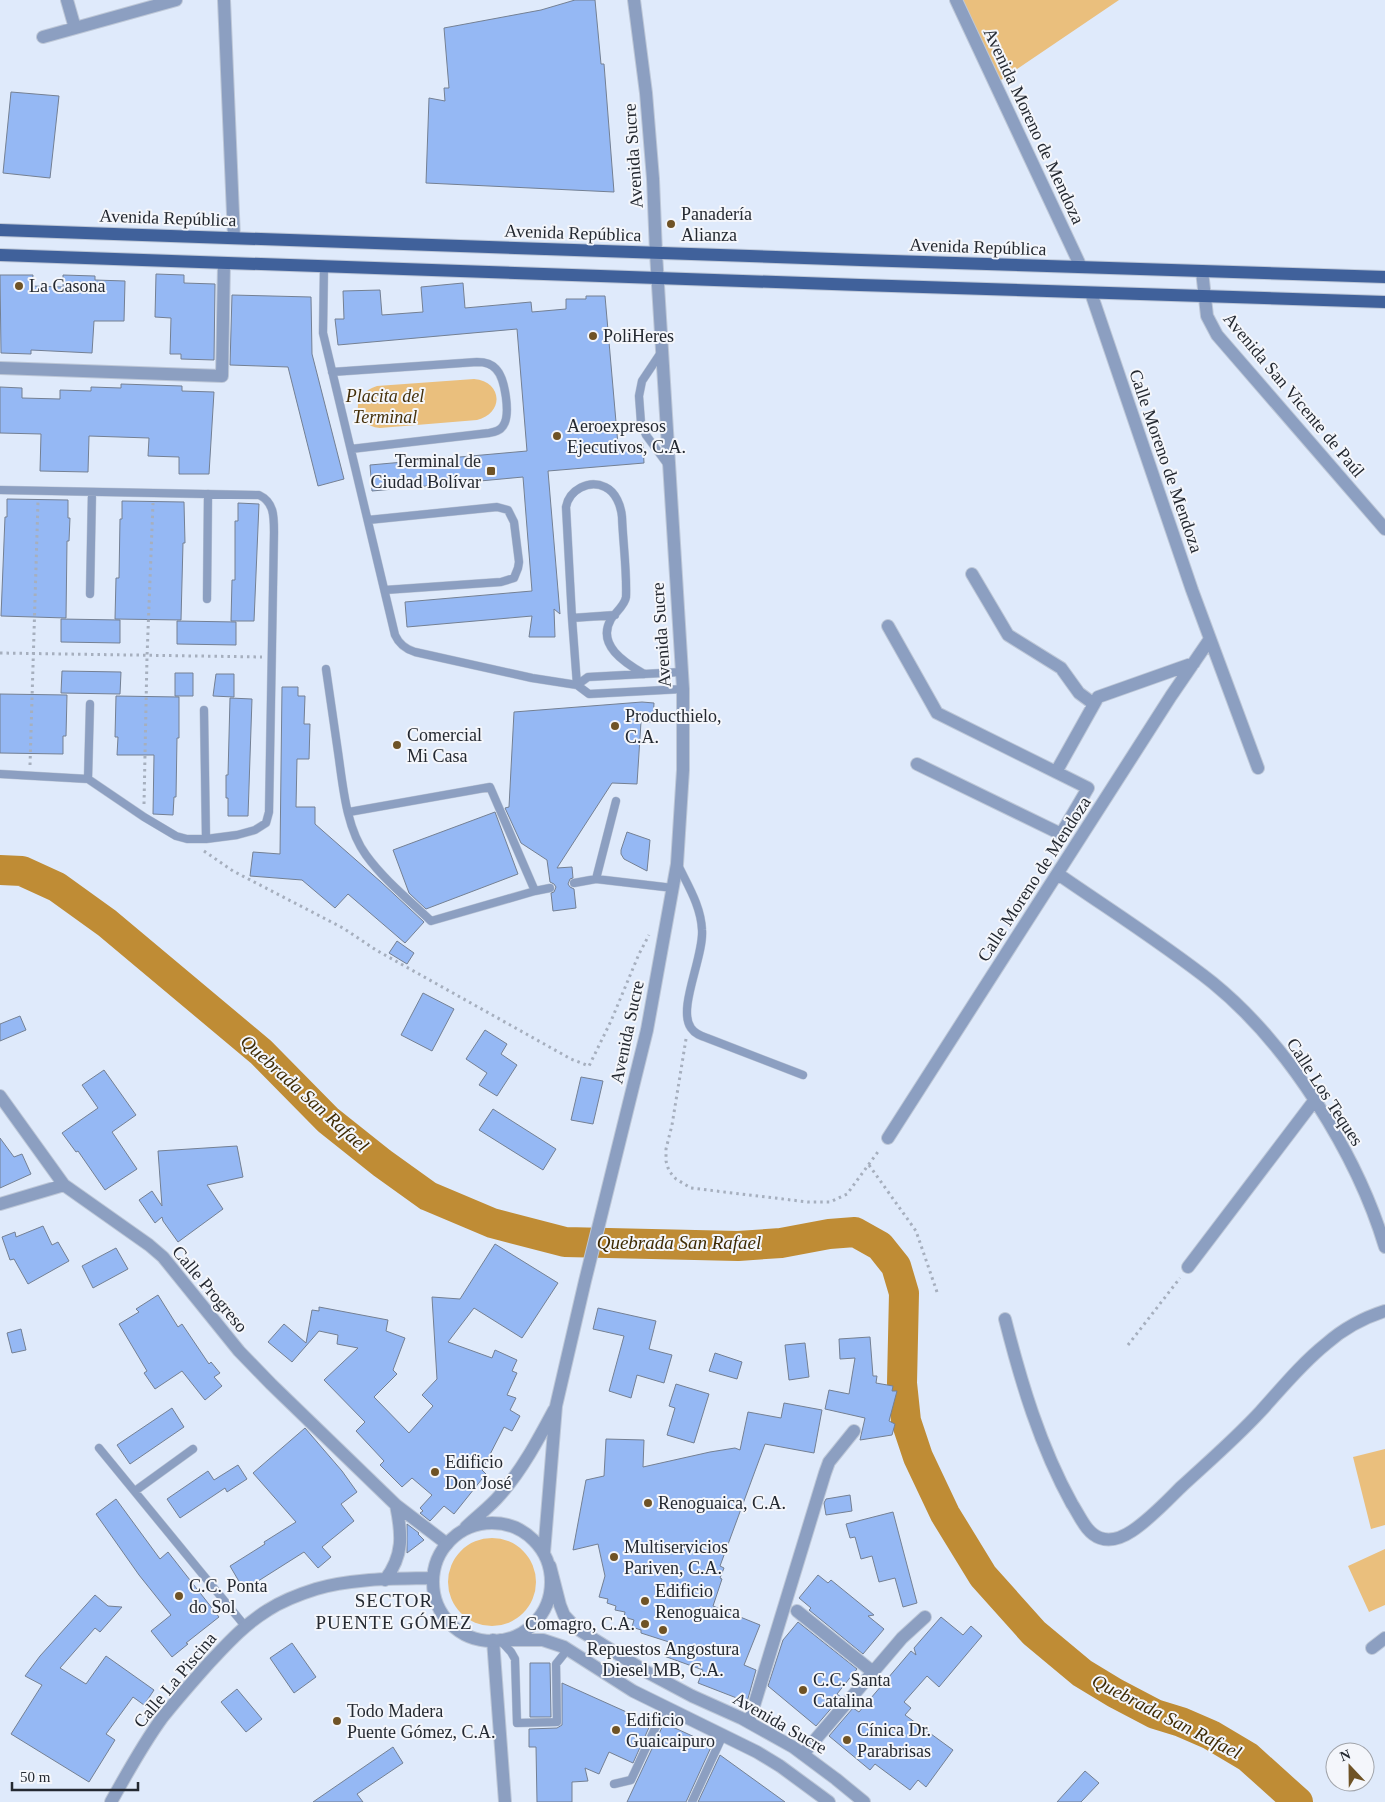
<svg xmlns="http://www.w3.org/2000/svg" width="1385" height="1802" viewBox="0 0 1385 1802" font-family="'Times New Roman',serif">
<rect width="100%" height="100%" fill="#dfeafb"/>
<path fill="#eabf7d" d="M956 0H1119L995 84Z
M474 379C502 381 505 413 477 420L380 428C352 425 350 394 377 386Z
M1385 1449V1525L1371 1529 1353 1457Z
M448 1582a44 44 0 1 1 88 0a44 44 0 1 1-88 0Z
M1385 1549V1605L1369 1612 1348 1566Z"/>
<g fill="none" stroke-linecap="round" stroke-linejoin="round">
<path stroke="#bf8c35" stroke-width="30" d="M0 870 22 871 57 887 107 923 261 1052 328 1120 382 1163 428 1196 492 1223 565 1242 738 1246 781 1243 829 1234 855 1232 880 1246 896 1266 904 1293 902 1383 906 1421 918 1457 945 1514 983 1576 1034 1633 1082 1673 1115 1693 1155 1714 1181 1722 1211 1735 1248 1757 1298 1802"/>
</g>
<path fill="#95b8f4" stroke="#748093" d="M575 0H595L601 64H604L614 192 426 183 429 98 445 101 444 88H449L444 28 541 10Z
M11 92 59 96 50 178 3 173Z
M156 274 184 275V283L215 284 214 360 181 359V354H170L171 318 155 317Z
M0 275H33L32 286 63 287V275L95 276V280L125 281 124 321H94L92 353 31 350V354L1 353Z
M463 283 465 308 531 302 532 312 566 309V299H586V296H605L618 445 643 443 644 463 548 471 560 614 554 609 555 637H529L532 616 407 627 405 602 532 591 523 477 372 491 370 465 527 451 517 329 338 345 335 319H344L343 291 380 290 382 315 423 312 421 287Z
M232 295 311 297 312 354 344 479 318 486 288 367 230 365Z
M121 384 182 386V391L214 392 209 474H179V457L148 456 149 438 89 436 88 472 40 471 41 434 0 433V387L22 388V398L60 399V390L91 391V387L121 388Z
M7 499 68 500V518H70L69 541H67L66 618 1 616 5 517H7Z
M122 501 184 502 185 543H183L181 620 115 619 116 578H119L120 519H122Z
M238 503 259 504 254 621H231L232 580H235V521H238Z
M61 619 120 620V643L61 642Z
M177 621 236 622V645L177 644Z
M62 671 121 672 120 694 61 693Z
M175 673H193V696H175Z
M216 674H234V697L213 696Z
M282 687H298V696H305L304 724H310L309 759H297L296 807H315V824L381 882 424 922 405 943 348 894 335 908 302 880 250 876 253 852 280 854Z
M0 694 67 695 66 736H63V754L0 753Z
M116 696 179 697V738H177L176 797H174L173 815 153 814 154 755H117L118 737H115Z
M230 698 252 699 248 816H228V798H226V775H228Z
M642 702 654 703 653 722H641L637 784 612 783 557 868 572 867 573 878 570 879 568 884 570 887 574 889 576 908 553 911 551 893 554 892 556 887 554 884 550 882 547 860 521 843 505 808 509 807 514 712Z
M495 812 518 874 426 909 409 893 393 850Z
M627 832 650 840 647 871 624 859 621 854V850Z
M397 941 414 953 407 964 389 953Z
M423 993 454 1009 432 1051 401 1035Z
M20 1016 26 1030 0 1041V1024Z
M485 1030 507 1044 501 1054 517 1065 497 1096 479 1085 487 1073 466 1059Z
M104 1070 136 1115 112 1132 137 1169 105 1190 78 1151 76 1152 62 1133 98 1108 82 1085Z
M581 1077 603 1081 593 1124 571 1120Z
M493 1109 556 1149 543 1170 479 1130Z
M0 1138 14 1157 22 1154 31 1174 0 1188Z
M237 1146 243 1177 207 1185 223 1209 178 1242 163 1221 162 1217 155 1223 139 1200 152 1191 162 1206 158 1151Z
M43 1226 52 1245 58 1242 69 1261 28 1284 14 1259 10 1260 2 1237 15 1232 16 1237Z
M495 1244 558 1283 522 1338 474 1308 448 1342 492 1358 495 1350 517 1360 512 1371 517 1373 507 1395 516 1398 510 1410 520 1416 512 1431 504 1427 482 1470 486 1474 454 1514 444 1506 430 1521 420 1513 423 1511 420 1508 432 1495 412 1478 402 1487 380 1465 384 1461 356 1431 365 1422 324 1380 358 1348 337 1344 338 1335 319 1331 292 1362 268 1342 284 1324 306 1343 312 1310 319 1311V1307L388 1320 386 1331 405 1338 393 1370 397 1374 374 1397 409 1433 433 1406 422 1395 437 1379 432 1297 460 1299Z
M116 1248 128 1269 93 1288 82 1266Z
M158 1295 178 1327 182 1324 209 1364 211 1362 220 1373 214 1377 222 1386 205 1400 182 1371 155 1389 144 1373 147 1371 119 1324 139 1312 136 1309Z
M598 1308 656 1321 649 1349 672 1355 664 1383 637 1375 631 1398 609 1391 624 1336 593 1329Z
M21 1329 26 1350 12 1353 7 1333Z
M870 1337 873 1376H877L876 1383 893 1386 892 1391H897L889 1421 895 1424 892 1435 860 1440 865 1418 825 1409 829 1390 849 1394 855 1358 840 1359 839 1339Z
M805 1343 809 1377 789 1380 785 1345Z
M715 1353 742 1362 737 1379 709 1371Z
M676 1384 709 1394 694 1443 667 1435 675 1408 669 1406Z
M784 1403 822 1410 814 1453 765 1444 720 1566 724 1568 720 1578 722 1579 713 1606 760 1625 744 1665 756 1670 747 1702 698 1683 703 1670 664 1656 669 1642 641 1633V1630L632 1627 634 1620 624 1617 625 1612 615 1610 616 1606 607 1603 608 1599 599 1597 605 1576 598 1544 573 1550 586 1480 604 1476 606 1439 644 1440 643 1467 710 1452 735 1448 740 1450 748 1412 781 1418Z
M172 1408 184 1427 130 1464 117 1445Z
M305 1428 342 1471 357 1492 341 1504 354 1521 322 1547 331 1557 318 1568 304 1552 244 1590 230 1566 265 1544 264 1542 296 1522 253 1473Z
M238 1465 247 1479 227 1492 225 1488 180 1518 167 1499 208 1471 214 1480Z
M850 1495 852 1511 826 1515 824 1503 826 1499Z
M116 1499 160 1559 168 1552 219 1617 186 1643 188 1644 172 1657 151 1631 171 1615 139 1575 96 1514Z
M893 1512 917 1603 903 1607 895 1578 879 1582 872 1556 861 1559 855 1537 850 1538 846 1524Z
M407 1524 419 1533 418 1534 424 1540 407 1553Z
M818 1575 828 1583 831 1580 874 1615 868 1616 884 1629 863 1654 809 1610 811 1608 799 1598Z
M95 1595 108 1606 122 1607 100 1632 95 1628 60 1668 86 1684 106 1656 154 1690 144 1705 133 1697 106 1734 115 1740 89 1782 11 1734 42 1685 25 1676 40 1656Z
M941 1617 963 1635 971 1626 982 1636 939 1687 927 1676 904 1702 911 1708 905 1715 953 1750 926 1787 918 1780 910 1790 875 1764 870 1770 829 1736 853 1708 859 1712 911 1651 916 1655 914 1648Z
M798 1622 857 1669 837 1694 841 1697 816 1726 768 1686 783 1640Z
M292 1643 316 1677 294 1693 270 1658Z
M530 1663H550L551 1717H530Z
M562 1683 651 1723 633 1763 609 1752 599 1774 585 1768 588 1781 572 1782V1802H537L536 1747H529V1729L557 1728 562 1725Z
M237 1689 262 1719 246 1732 221 1702Z
M664 1723 712 1745 686 1802H627Z
M393 1747 403 1763 357 1794 363 1802H313Z
M720 1755 785 1802H698Z
M1085 1771 1099 1783 1081 1802H1057Z"/>
<g fill="none" stroke-linecap="round" stroke-linejoin="round">
<g stroke="#bdc7d7" stroke-width="9">
<path id="service" d="M324 266 323 333 395 635C399 644 405 649 415 652L532 678 577 685 589 694 683 689
M662 351 642 381 639 396 641 423 646 435 668 465
M332 372 477 362C484 362 491 363 496 369 505 378 511 415 503 426 500 431 494 432 489 433L351 449
M0 490 259 495C274 502 274 516 274 532L269 812 266 823 255 830 237 835 206 839H187L176 836 144 817 88 779 0 774
M368 520 497 507 508 510 514 522 519 562 518 568 514 578 501 582 385 590
M90 594 92 492
M207 599 208 494
M572 618 615 615
M326 669C330 697 334 725 338 752 343 786 346 828 366 855 384 880 409 900 431 921L535 891 550 888
M577 685 572 618 566 507C569 490 589 479 605 487 616 492 621 506 622 517 623 543 627 571 626 597 625 605 616 612 611 619 596 645 625 663 644 674
M577 685 588 677 681 672
M204 710 206 839
M88 779 90 704
M349 812 490 787 535 891
M678 865C688 886 701 906 702 930 704 957 677 1009 691 1028 695 1034 701 1036 707 1038L803 1075
M596 879 616 801
M574 883 596 879 673 888
M99 1448 245 1626
M135 1491 193 1449
M500 1640 511 1652 515 1659 517 1723 557 1722 556 1664 568 1649
M614 1784 631 1780 665 1707
M692 1802 723 1735"/>
</g>
<g stroke="#bdc7d7" stroke-width="14">
<path id="minor" d="M67 0 75 28
M224 0 234 238
M634 0 646 93 653 179 656 253
M956 0 1081 267
M43 37 176 0
M1202 271 1207 316 1217 335 1385 529
M1091 293 1192 590 1258 768
M0 368 222 376 224 263
M972 574 1008 635 1061 668 1079 693 1094 704
M888 626 937 713 1088 788 1061 834 917 764
M1056 772 1098 697 1194 663
M1058 874C1110 910 1164 944 1213 983 1289 1045 1357 1154 1385 1247
M0 1096 64 1185 149 1245 163 1257 239 1351 271 1384 396 1505 447 1544
M888 1138 1171 696 1210 639
M0 1204 64 1185
M1188 1267 1314 1101
M1005 1319C1021 1382 1040 1446 1072 1504 1080 1516 1086 1533 1100 1538 1111 1542 1123 1537 1132 1531 1150 1519 1165 1503 1180 1488 1207 1463 1235 1439 1260 1412 1281 1389 1301 1364 1326 1344 1343 1329 1363 1318 1385 1311
M385 1580C404 1555 402 1534 396 1505
M797 1611 873 1672
M493 1640 505 1802
M1372 1648 1385 1638
M749 1722 825 1473 829 1462 854 1431
M803 1754 902 1638 925 1617
M111 1802C127 1773 143 1744 162 1718 177 1699 193 1681 209 1663 227 1644 245 1624 268 1610 282 1601 300 1594 316 1589 351 1578 397 1579 433 1578"/>
</g>
<g stroke="#bdc7d7" stroke-width="14">
<path id="tertiary" d="M433 1582a59 59 0 1 1 118 0a59 59 0 1 1-118 0Z
M466 1527C477 1516 490 1507 500 1495 522 1470 538 1440 554 1410
M544 1553 556 1406 585 1281 647 1030 677 864 683 770V689L656 253
M550 1566 560 1605 564 1615 576 1628 645 1671 692 1696 741 1718 793 1747 836 1779 864 1802
M500 1640H543L564 1647 633 1691 757 1752 780 1766 829 1802"/>
</g>
<g stroke="#bdc7d7" stroke-width="14">
<path id="primary" d="M0 230 861 260 1385 277
M0 255 860 285 1385 302"/>
</g>
<path stroke="#a6afbe" stroke-width="3" stroke-dasharray="2.5 4" stroke-linecap="butt" d="M0 653 262 657
M30 765 38 501
M144 804 147 657 153 503
M204 851 233 871 343 928 376 950 571 1059 589 1066 611 1021 639 954 649 935
M686 1039 672 1125 666 1149V1161L669 1171 676 1179 691 1188 808 1202H830L847 1194 880 1149
M869 1165 916 1231 937 1292
M1128 1345 1180 1278"/>
<use href="#service" stroke="#8c9fc1" stroke-width="8"/>
<use href="#minor" stroke="#8c9fc1" stroke-width="12"/>
<use href="#tertiary" stroke="#8c9fc1" stroke-width="12"/>
<use href="#primary" stroke="#40619b" stroke-width="12"/>
</g>
<g fill="#6f5326" stroke="#f4f6fb" stroke-width="2">
<circle cx="671" cy="224" r="5"/>
<circle cx="19" cy="286" r="5"/>
<circle cx="593" cy="336" r="5"/>
<circle cx="557" cy="436" r="5"/>
<rect x="486" y="466" width="10" height="10" rx="2.5"/>
<circle cx="615" cy="726" r="5"/>
<circle cx="397" cy="745" r="5"/>
<circle cx="435" cy="1472" r="5"/>
<circle cx="648" cy="1503" r="5"/>
<circle cx="614" cy="1557" r="5"/>
<circle cx="179" cy="1596" r="5"/>
<circle cx="645" cy="1601" r="5"/>
<circle cx="645" cy="1624" r="5"/>
<circle cx="663" cy="1630" r="5"/>
<circle cx="803" cy="1690" r="5"/>
<circle cx="337" cy="1721" r="5"/>
<circle cx="616" cy="1730" r="5"/>
<circle cx="847" cy="1740" r="5"/>
</g>
<g text-anchor="middle" stroke-width="4" stroke-linejoin="round" paint-order="stroke">
<g font-size="18" fill="#242931" stroke="#f4f6fb">
<text transform="translate(1034 126) rotate(65)" y="6">Avenida Moreno de Mendoza</text>
<text transform="translate(633 156) rotate(-94)" y="6">Avenida Sucre</text>
<text transform="translate(168 218) rotate(2)" y="6">Avenida República</text>
<text transform="translate(573 233) rotate(2)" y="6">Avenida República</text>
<text transform="translate(978 247) rotate(2)" y="6">Avenida República</text>
<text transform="translate(1294 395) rotate(50)" y="6">Avenida San Vicente de Paúl</text>
<text transform="translate(1166 461) rotate(71)" y="6">Calle Moreno de Mendoza</text>
<text transform="translate(661 635) rotate(-94)" y="6">Avenida Sucre</text>
<text transform="translate(1034 879) rotate(-57)" y="6">Calle Moreno de Mendoza</text>
<text transform="translate(627 1032) rotate(-78)" y="6">Avenida Sucre</text>
<text transform="translate(1325 1092) rotate(57)" y="6">Calle Los Teques</text>
<text transform="translate(210 1289) rotate(50)" y="6">Calle Progreso</text>
<text transform="translate(175 1680) rotate(-50)" y="6">Calle La Piscina</text>
<text transform="translate(780 1723) rotate(30)" y="6">Avenida Sucre</text>
</g>
<g font-size="18" fill="#242931" stroke="#f4f6fb" text-anchor="start">
<text x="681" y="220">Panadería<tspan x="681" dy="21">Alianza</tspan></text>
<text x="29" y="292">La Casona</text>
<text x="603" y="342">PoliHeres</text>
<text x="567" y="432">Aeroexpresos<tspan x="567" dy="21">Ejecutivos, C.A.</tspan></text>
<text x="481" y="467" text-anchor="end">Terminal de<tspan x="481" dy="21">Ciudad Bolívar</tspan></text>
<text x="625" y="722">Producthielo,<tspan x="625" dy="21">C.A.</tspan></text>
<text x="407" y="741">Comercial<tspan x="407" dy="21">Mi Casa</tspan></text>
<text x="445" y="1468">Edificio<tspan x="445" dy="21">Don José</tspan></text>
<text x="658" y="1509">Renoguaica, C.A.</text>
<text x="624" y="1553">Multiservicios<tspan x="624" dy="21">Pariven, C.A.</tspan></text>
<text x="189" y="1592">C.C. Ponta<tspan x="189" dy="21">do Sol</tspan></text>
<text x="655" y="1597">Edificio<tspan x="655" dy="21">Renoguaica</tspan></text>
<text x="635" y="1630" text-anchor="end">Comagro, C.A.</text>
<text x="663" y="1655" text-anchor="middle">Repuestos Angostura<tspan x="663" dy="21">Diesel MB, C.A.</tspan></text>
<text x="813" y="1686">C.C. Santa<tspan x="813" dy="21">Catalina</tspan></text>
<text x="347" y="1717">Todo Madera<tspan x="347" dy="21">Puente Gómez, C.A.</tspan></text>
<text x="626" y="1726">Edificio<tspan x="626" dy="21">Guaicaipuro</tspan></text>
<text x="857" y="1736">Cínica Dr.<tspan x="857" dy="21">Parabrisas</tspan></text>
</g>
<g font-size="18" font-style="italic" fill="#45300a" stroke="#f4f6fb">
<text x="385" y="402">Placita del<tspan x="385" dy="21">Terminal</tspan></text>
</g>
<g font-size="19" font-style="italic" fill="#3f2b04" stroke="#f4f6fb">
<text transform="translate(305 1093) rotate(42)" y="7">Quebrada San Rafael</text>
<text x="679" y="1249">Quebrada San Rafael</text>
<text transform="translate(1167 1716) rotate(27)" y="7">Quebrada San Rafael</text>
</g>
<g font-size="19" letter-spacing="1" fill="#242931" stroke="#f4f6fb">
<text x="394" y="1607">SECTOR<tspan x="394" dy="22">PUENTE GÓMEZ</tspan></text>
</g>
</g>
<g transform="translate(1350 1767) rotate(338)"><circle r="24" fill="#f4f6fb" stroke="#a1a4aa"/>
<path d="M0-4L9 19L0 12L-9 19Z" fill="#6f5326"/>
<text y="-8" font-size="14" font-weight="bold" text-anchor="middle" fill="#242931">N</text>
</g>
<path d="M12 1782v8h126v-8" fill="none" stroke="#242931" stroke-width="2.5"/>
<text x="20" y="1782" font-size="15" fill="#242931" stroke="#f4f6fb" stroke-width="4" paint-order="stroke">50 m</text>
</svg>
